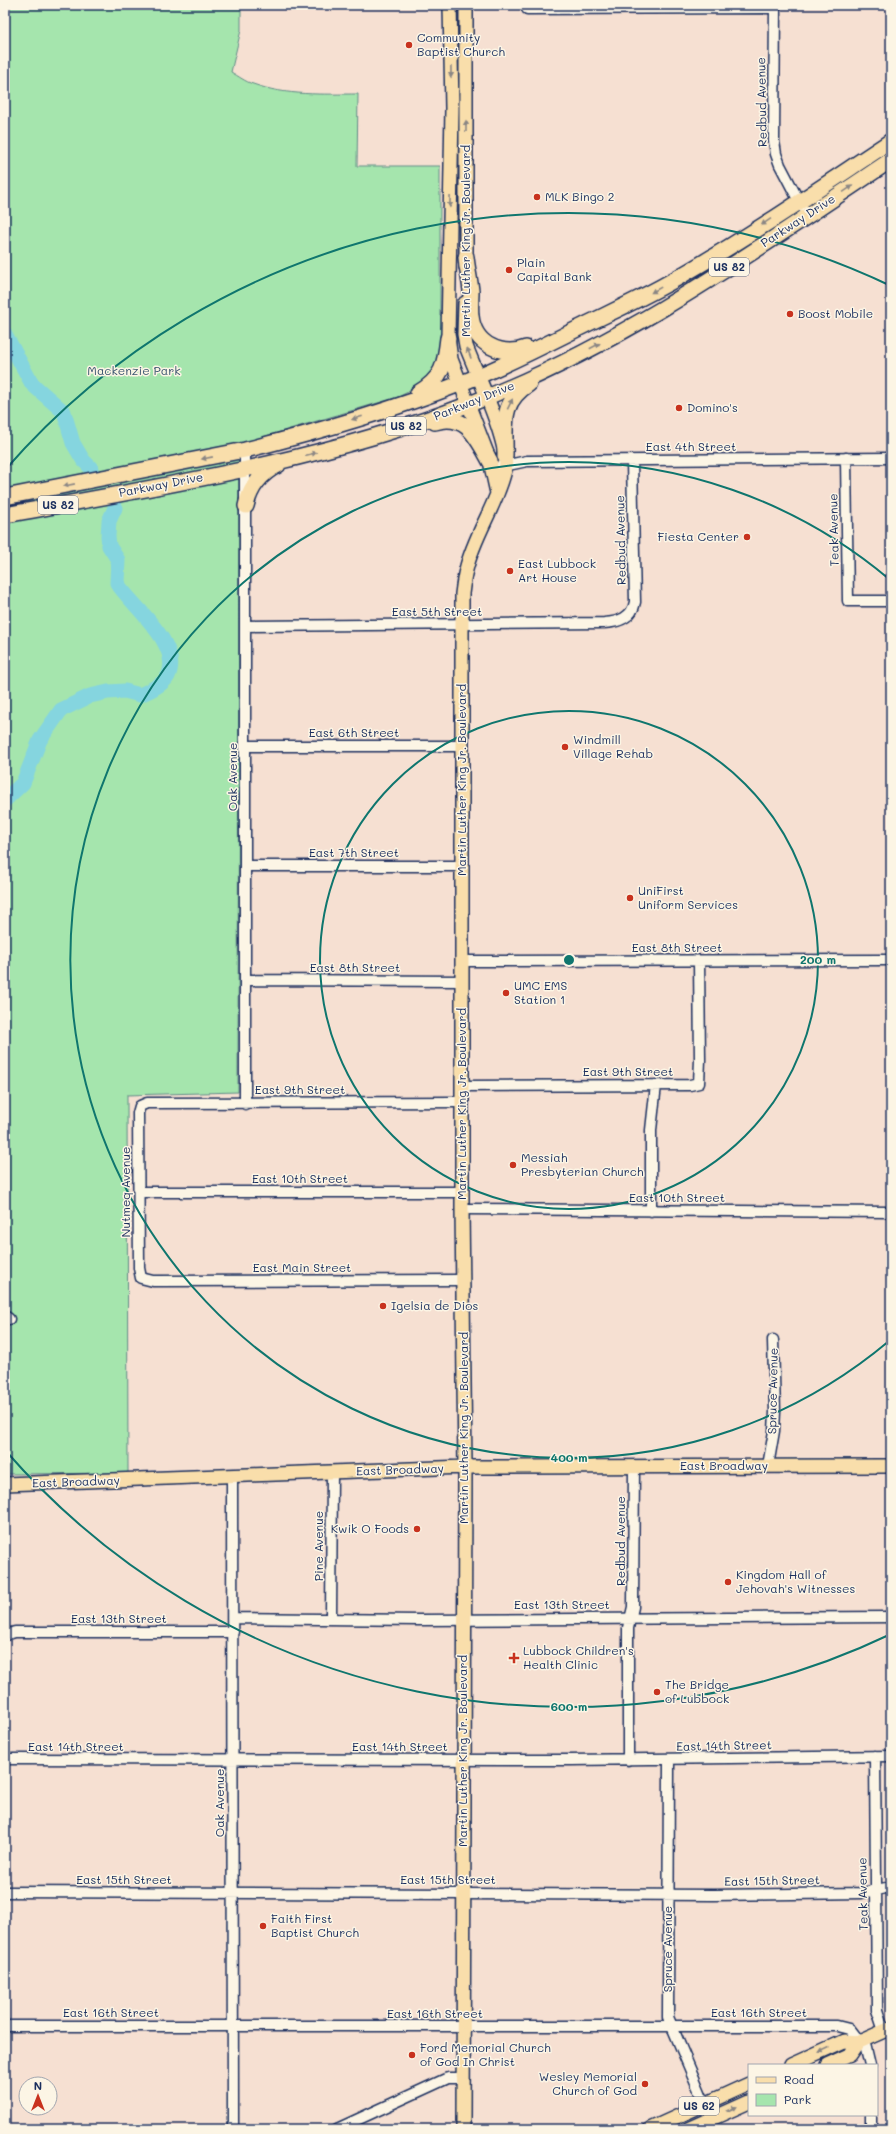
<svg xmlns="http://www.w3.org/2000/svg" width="896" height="2134" viewBox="0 0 896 2134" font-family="Mali,sans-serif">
<rect width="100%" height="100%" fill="#f6e0d2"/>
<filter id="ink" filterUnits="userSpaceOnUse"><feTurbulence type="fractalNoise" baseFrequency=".025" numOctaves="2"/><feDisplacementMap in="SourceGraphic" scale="8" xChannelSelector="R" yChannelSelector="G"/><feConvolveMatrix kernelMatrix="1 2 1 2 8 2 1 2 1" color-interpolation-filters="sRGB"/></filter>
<g filter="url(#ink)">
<path fill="#a5e5ad" stroke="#608a86" d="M5 5H241V30L231 72C238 76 246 82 253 84 286 96 323 94 358 94L357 166H440V315L442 316V347L430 381 398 397 239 444 238 1092 127 1095 128 1473 5 1474Z"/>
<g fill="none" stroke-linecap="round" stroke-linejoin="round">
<path stroke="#85d5df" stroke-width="15" d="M5 334 32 384 64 412 73 443 83 460 91 468
M5 800 23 783 40 740 61 710 90 696 108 692 125 691 140 695C149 691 163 685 168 676 183 645 132 606 117 583L118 560 109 546 108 536 109 521 115 508"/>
<g stroke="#1b2f5e" stroke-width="13">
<path id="minor" d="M775 5 774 141 776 154 780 165 802 207
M527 9 775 8
M245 450V1104
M846 458 848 601H891
M499 467 527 461 891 458
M246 626 604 623C619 622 632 618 635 602L632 461
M246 746H462
M246 866H463
M463 961 891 960
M246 980 463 981
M462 1086 690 1085 699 1083 700 1060 699 961
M462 1102 147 1103 140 1106 138 1113 139 1268 141 1278 153 1281 462 1280
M139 1192H462
M462 1209 891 1212
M651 1211V1130L656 1085
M5 1316 9 1319
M768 1466 774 1431 775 1412 773 1340
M232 1476 233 2129
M233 1618 419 1620 891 1617
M331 1619 332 1473
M5 1635 15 1632H233
M875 1756 877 2010 884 2031
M5 1759 571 1760 891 1756
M628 1760V1628L633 1607 634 1466
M669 1760 668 2017 705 2104
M5 1892 714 1895 862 1893 891 1887
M5 2026H837L849 2029 859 2042
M864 2040 870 2065
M871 2115V2129
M337 2129 448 2078H464"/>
</g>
<g stroke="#1b2f5e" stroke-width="16">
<path id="major" d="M450 5 452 108 448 338 451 359 490 461 497 493
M466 5V267
M5 1484 465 1467 891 1466
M791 2065 844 2041 859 2042 891 2028
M828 2065 850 2055 859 2042
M463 2129 465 1467 462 1209V594C463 586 464 577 466 570 474 535 497 505 505 470 511 445 476 373 466 346L464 334 465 303
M650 2129 749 2084
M689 2129 749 2102"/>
</g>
<g stroke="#1b2f5e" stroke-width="18">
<path id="highway" d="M466 257C467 268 470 280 471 291 471 299 470 308 471 316 474 345 502 357 526 348
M418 393C443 378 445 365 448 338
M435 422C466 412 477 438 490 461
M505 456C506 425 499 403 529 384
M5 497 245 450C317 432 390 411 459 384 503 367 545 345 587 324 620 308 653 293 684 274 755 233 823 186 891 141
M246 506C250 487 260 474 278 465
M5 515C161 486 319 462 467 405 620 347 756 250 891 160"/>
</g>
<use href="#minor" stroke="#fcf5e5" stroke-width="10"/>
<use href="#major" stroke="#f9deab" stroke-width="13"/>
<use href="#highway" stroke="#f9deab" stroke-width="15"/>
</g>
<defs><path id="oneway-solid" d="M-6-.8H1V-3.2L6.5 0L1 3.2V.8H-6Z"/></defs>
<g fill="#8a8684">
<use href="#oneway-solid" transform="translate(451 72) rotate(89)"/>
<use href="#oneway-solid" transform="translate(466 126) rotate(-90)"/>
<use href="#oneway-solid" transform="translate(848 189) rotate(-34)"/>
<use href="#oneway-solid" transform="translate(450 202) rotate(91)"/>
<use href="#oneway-solid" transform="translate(766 222) rotate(146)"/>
<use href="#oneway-solid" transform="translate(656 290) rotate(151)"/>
<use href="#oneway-solid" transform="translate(595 346) rotate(-28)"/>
<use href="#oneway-solid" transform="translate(469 353) rotate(-111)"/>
<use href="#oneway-solid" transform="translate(510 404) rotate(-64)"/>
<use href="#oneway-solid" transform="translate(357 418) rotate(162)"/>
<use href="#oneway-solid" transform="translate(311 454) rotate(-15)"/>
<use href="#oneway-solid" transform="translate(207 458) rotate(169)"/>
<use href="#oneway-solid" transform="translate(69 485) rotate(169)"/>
<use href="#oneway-solid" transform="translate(824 2050) rotate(156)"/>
<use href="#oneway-solid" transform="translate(732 2109) rotate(-25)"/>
</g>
</g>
<g fill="none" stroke="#0f766e" stroke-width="2">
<circle cx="569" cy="960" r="249"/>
<path d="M889 1341A498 498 0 1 1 889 579"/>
<path d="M891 1634A747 747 0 0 1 5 1450M5 470A747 747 0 0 1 891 286"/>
</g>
<g fill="#c8321e" stroke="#fcf5e5" stroke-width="1.5">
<circle cx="409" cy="45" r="4"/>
<circle cx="537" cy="197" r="4"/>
<circle cx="509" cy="270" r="4"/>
<circle cx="790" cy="314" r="4"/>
<circle cx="679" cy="408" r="4"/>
<circle cx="747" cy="537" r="4"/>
<circle cx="510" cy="571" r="4"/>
<circle cx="565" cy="747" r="4"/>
<circle cx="630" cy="898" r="4"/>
<circle cx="506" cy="993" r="4"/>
<circle cx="513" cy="1165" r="4"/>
<circle cx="383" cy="1306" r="4"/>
<circle cx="417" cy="1529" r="4"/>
<circle cx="728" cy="1582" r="4"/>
<path d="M512 1652h4v4h4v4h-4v4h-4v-4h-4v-4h4z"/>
<circle cx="657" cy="1692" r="4"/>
<circle cx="263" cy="1926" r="4"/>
<circle cx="412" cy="2055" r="4"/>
<circle cx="645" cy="2084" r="4"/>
</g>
<g text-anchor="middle" stroke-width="3" stroke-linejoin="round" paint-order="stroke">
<g fill="#fcf5e5" stroke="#5e6a86" stroke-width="1">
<rect x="709" y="258" width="40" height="18" rx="3"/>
<rect x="386" y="417" width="40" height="18" rx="3"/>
<rect x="38" y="496" width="40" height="18" rx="3"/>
<rect x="679" y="2097" width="40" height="18" rx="3"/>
</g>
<g font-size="11" font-weight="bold" fill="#1b2f5e">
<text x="729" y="271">US 82</text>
<text x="406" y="430">US 82</text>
<text x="58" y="509">US 82</text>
<text x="699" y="2110">US 62</text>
</g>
<g font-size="12" fill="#1b2f5e" stroke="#fcf5e5" text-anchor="start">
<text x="417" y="42">Community<tspan x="417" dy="14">Baptist Church</tspan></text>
<text x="545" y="201">MLK Bingo 2</text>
<text x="517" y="267">Plain<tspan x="517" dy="14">Capital Bank</tspan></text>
<text x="798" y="318">Boost Mobile</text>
<text x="687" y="412">Domino's</text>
<text x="739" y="541" text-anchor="end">Fiesta Center</text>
<text x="518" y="568">East Lubbock<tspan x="518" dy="14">Art House</tspan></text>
<text x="573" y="744">Windmill<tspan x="573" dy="14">Village Rehab</tspan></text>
<text x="638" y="895">UniFirst<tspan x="638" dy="14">Uniform Services</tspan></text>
<text x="514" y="990">UMC EMS<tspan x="514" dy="14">Station 1</tspan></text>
<text x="521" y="1162">Messiah<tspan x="521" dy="14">Presbyterian Church</tspan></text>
<text x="391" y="1310">Igelsia de Dios</text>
<text x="409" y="1533" text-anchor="end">Kwik O Foods</text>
<text x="736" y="1579">Kingdom Hall of<tspan x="736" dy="14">Jehovah's Witnesses</tspan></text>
<text x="523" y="1655">Lubbock Children's<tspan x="523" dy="14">Health Clinic</tspan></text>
<text x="665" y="1689">The Bridge<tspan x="665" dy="14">of Lubbock</tspan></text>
<text x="271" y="1923">Faith First<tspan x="271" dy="14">Baptist Church</tspan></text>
<text x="420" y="2052">Ford Memorial Church<tspan x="420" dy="14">of God In Christ</tspan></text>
<text x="637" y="2081" text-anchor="end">Wesley Memorial<tspan x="637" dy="14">Church of God</tspan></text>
</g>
<g font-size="12" fill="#1b2f5e" stroke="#fcf5e5">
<text transform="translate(762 102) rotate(-91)" y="4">Redbud Avenue</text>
<text transform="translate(798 221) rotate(-33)" y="4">Parkway Drive</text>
<text transform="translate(466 241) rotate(-90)" y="4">Martin Luther King Jr. Boulevard</text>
<text transform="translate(474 401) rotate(-22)" y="4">Parkway Drive</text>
<text x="691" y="451">East 4th Street</text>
<text transform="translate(161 485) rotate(-11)" y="4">Parkway Drive</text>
<text transform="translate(834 530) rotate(-91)" y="4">Teak Avenue</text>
<text transform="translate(621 540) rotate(-91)" y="4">Redbud Avenue</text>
<text x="437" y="616">East 5th Street</text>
<text x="354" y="737">East 6th Street</text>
<text transform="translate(233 777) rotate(-90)" y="4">Oak Avenue</text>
<text transform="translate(462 780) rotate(-90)" y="4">Martin Luther King Jr. Boulevard</text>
<text x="354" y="857">East 7th Street</text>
<text x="677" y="952">East 8th Street</text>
<text x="355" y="972">East 8th Street</text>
<text x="628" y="1076">East 9th Street</text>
<text x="300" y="1094">East 9th Street</text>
<text transform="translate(462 1104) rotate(-90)" y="4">Martin Luther King Jr. Boulevard</text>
<text x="300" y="1183">East 10th Street</text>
<text transform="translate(126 1192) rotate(-90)" y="4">Nutmeq Avenue</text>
<text x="677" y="1202">East 10th Street</text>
<text x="302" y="1272">East Main Street</text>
<text transform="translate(773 1391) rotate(-89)" y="4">Spruce Avenue</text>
<text transform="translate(464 1428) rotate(-90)" y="4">Martin Luther King Jr. Boulevard</text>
<text x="724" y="1470">East Broadway</text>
<text transform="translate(400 1470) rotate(-2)" y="4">East Broadway</text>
<text transform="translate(76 1482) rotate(-2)" y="4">East Broadway</text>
<text transform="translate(621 1541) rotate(-90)" y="4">Redbud Avenue</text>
<text transform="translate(319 1546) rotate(-90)" y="4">Pine Avenue</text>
<text x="562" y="1609">East 13th Street</text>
<text x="119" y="1623">East 13th Street</text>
<text transform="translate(724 1746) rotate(-1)" y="4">East 14th Street</text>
<text x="76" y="1751">East 14th Street</text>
<text x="400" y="1751">East 14th Street</text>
<text transform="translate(463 1751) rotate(-90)" y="4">Martin Luther King Jr. Boulevard</text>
<text transform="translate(220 1803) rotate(-90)" y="4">Oak Avenue</text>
<text x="124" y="1884">East 15th Street</text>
<text x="448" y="1884">East 15th Street</text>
<text transform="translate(772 1881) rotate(-1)" y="4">East 15th Street</text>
<text transform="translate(863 1894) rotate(-91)" y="4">Teak Avenue</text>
<text transform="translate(668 1949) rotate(-90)" y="4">Spruce Avenue</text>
<text x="111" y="2017">East 16th Street</text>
<text x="759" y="2017">East 16th Street</text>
<text x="435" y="2018">East 16th Street</text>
</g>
<g font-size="12" fill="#37536e" stroke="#fcf5e5">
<text x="134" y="375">Mackenzie Park</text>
</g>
</g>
<circle cx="569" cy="960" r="6" fill="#0f766e" stroke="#fcf5e5" stroke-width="2"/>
<g font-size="12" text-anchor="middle" font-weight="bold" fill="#0f766e" stroke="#fcf5e5" stroke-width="3" stroke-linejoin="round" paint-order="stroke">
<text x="818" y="964">200 m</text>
<text x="569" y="1462">400 m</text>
<text x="569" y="1711">600 m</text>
</g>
<rect width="896" height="2134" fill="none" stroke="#fcf5e5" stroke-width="20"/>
<rect x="10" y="10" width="876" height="2114" fill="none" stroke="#1b2f5e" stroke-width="1.5" filter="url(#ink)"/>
<rect x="748" y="2064" width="130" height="52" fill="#fcf5e5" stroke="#a2a6af"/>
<rect x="756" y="2077" width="20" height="6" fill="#f9deab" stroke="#a2a6af"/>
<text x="784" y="2084" font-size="12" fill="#1b2f5e">Road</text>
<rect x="756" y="2094" width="20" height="12" fill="#a5e5ad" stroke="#a2a6af"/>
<text x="784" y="2104" font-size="12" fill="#1b2f5e">Park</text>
<g transform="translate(38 2096)"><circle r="19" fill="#fcf5e5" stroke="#a2a6af"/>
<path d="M0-3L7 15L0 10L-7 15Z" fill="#c8321e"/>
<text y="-6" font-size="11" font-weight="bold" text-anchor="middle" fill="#1b2f5e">N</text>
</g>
</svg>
